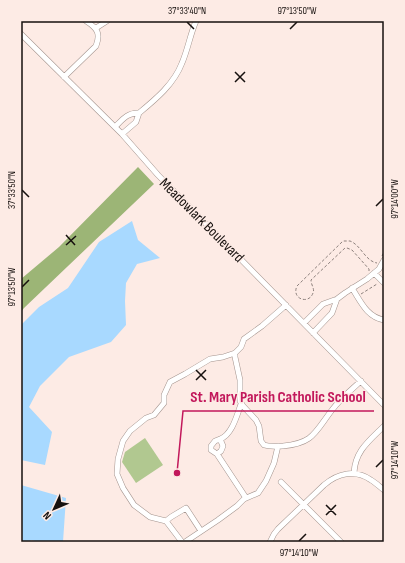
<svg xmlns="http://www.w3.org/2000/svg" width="405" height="563" viewBox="0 0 405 563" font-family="'Sofia Sans Condensed',sans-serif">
<rect width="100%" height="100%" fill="#fdebe5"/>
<path fill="#b1c890" d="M145 438 163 465 136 483 122 462 125 452Z"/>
<path fill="#9cb576" d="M138 167 154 184 24 308 21 312V279L59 247Z"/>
<path fill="#a8d9ff" d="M132 221 138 240 160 258 137 264 126 283 125 301 126 325 111 342 69 357 40 386 29 407 52 432 45 465 21 460V325L39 307 68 288 99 242Z
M21 485 66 498 63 542H40L31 540 29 542H21Z"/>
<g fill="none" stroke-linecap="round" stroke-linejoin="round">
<g stroke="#a4948e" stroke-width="6">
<path id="minor" d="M96 28 107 21
M21 34 122 134 158 175 384 405
M64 77 96 46C101 33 97 28 86 21
M139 113C156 99 174 84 182 63 188 49 190 35 196 21
M115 127C122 120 128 112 139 113L136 122 122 134
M374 273 384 283
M352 288C361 302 367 317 384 320
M286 305 262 326 244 339 241 347 235 353V357L240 380V401L243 406 256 420 259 426 261 441 264 445C270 447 276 446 283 446 314 443 315 432 332 410 340 399 351 390 361 381
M304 323 323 304 337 299 345 293 367 279 379 269 384 260
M313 333 332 313 337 299
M241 404C237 415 232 435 220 439L223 446 221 451 217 454 246 498
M217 454 211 450V446L215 441 220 439
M354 473C355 451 369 441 384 426
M281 482 341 542
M166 521 150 517 134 505 123 488 117 474 118 459 123 441 130 431 146 418 154 415 164 403V395L170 382 185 374 210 359 223 357 235 353
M182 542 166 521 171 517 186 508 201 531
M185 542 218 520 237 506 244 499 258 493 266 481 274 463 278 446
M270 542 274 534 278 529 324 485C338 473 355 469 371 480 376 483 380 487 384 490"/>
</g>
<path stroke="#8d817d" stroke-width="1" stroke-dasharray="3 2" stroke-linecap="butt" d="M382 256 384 252
M369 271V269L352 250 347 248H345L311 280C311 285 315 289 313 293 309 305 291 299 297 286L343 241C346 241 348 241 350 241 361 245 365 261 377 263
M361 294 377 284"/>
<use href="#minor" stroke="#fff" stroke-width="5"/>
</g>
<path fill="none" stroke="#16100e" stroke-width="1.5" d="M187 22 194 29M290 29 297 22M235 72 245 82M235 82 245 72M22 190 29 197M376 206 383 199M66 235 75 245M66 245 76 236M22 287 29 280M196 370 206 380M196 380 206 370M376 467 383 460M326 505 336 515M326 515 336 505M299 541 306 534"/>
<g text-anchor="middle" stroke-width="3" stroke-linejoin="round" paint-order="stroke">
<g font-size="15" fill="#16100e" stroke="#fdebe5">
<text transform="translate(202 220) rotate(45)" y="5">Meadowlark Boulevard</text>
</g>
</g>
<path fill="none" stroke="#c2185b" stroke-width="1.5" d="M177 473L183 411H374"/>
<circle fill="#c2185b" stroke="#fdebe5" stroke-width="1.5" cx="177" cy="473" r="4"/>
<g font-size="16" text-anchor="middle" font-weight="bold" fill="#c2185b" stroke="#fdebe5" stroke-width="3" stroke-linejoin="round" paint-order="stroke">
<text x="278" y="402">St. Mary Parish Catholic School</text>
</g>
<rect width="405" height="563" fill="none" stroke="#fdebe5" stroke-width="44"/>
<g transform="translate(54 509) rotate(226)" stroke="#fdebe5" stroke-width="3" paint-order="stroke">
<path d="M0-3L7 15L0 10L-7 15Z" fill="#16100e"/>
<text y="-6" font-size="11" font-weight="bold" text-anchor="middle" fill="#16100e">N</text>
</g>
<rect x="22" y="22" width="361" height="519" fill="none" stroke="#16100e" stroke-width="1.5"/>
<g font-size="10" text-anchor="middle" fill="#16100e">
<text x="187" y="14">37°33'40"N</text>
<text x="297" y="14">97°13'50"W</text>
<text transform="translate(11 190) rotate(-90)" y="4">37°33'50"N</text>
<text transform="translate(394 199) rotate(-90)" y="4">97°14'00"W</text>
<text transform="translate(11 287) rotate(-90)" y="4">97°13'50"W</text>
<text transform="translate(394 460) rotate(-90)" y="4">97°14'10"W</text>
<text x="299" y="556">97°14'10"W</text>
</g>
</svg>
